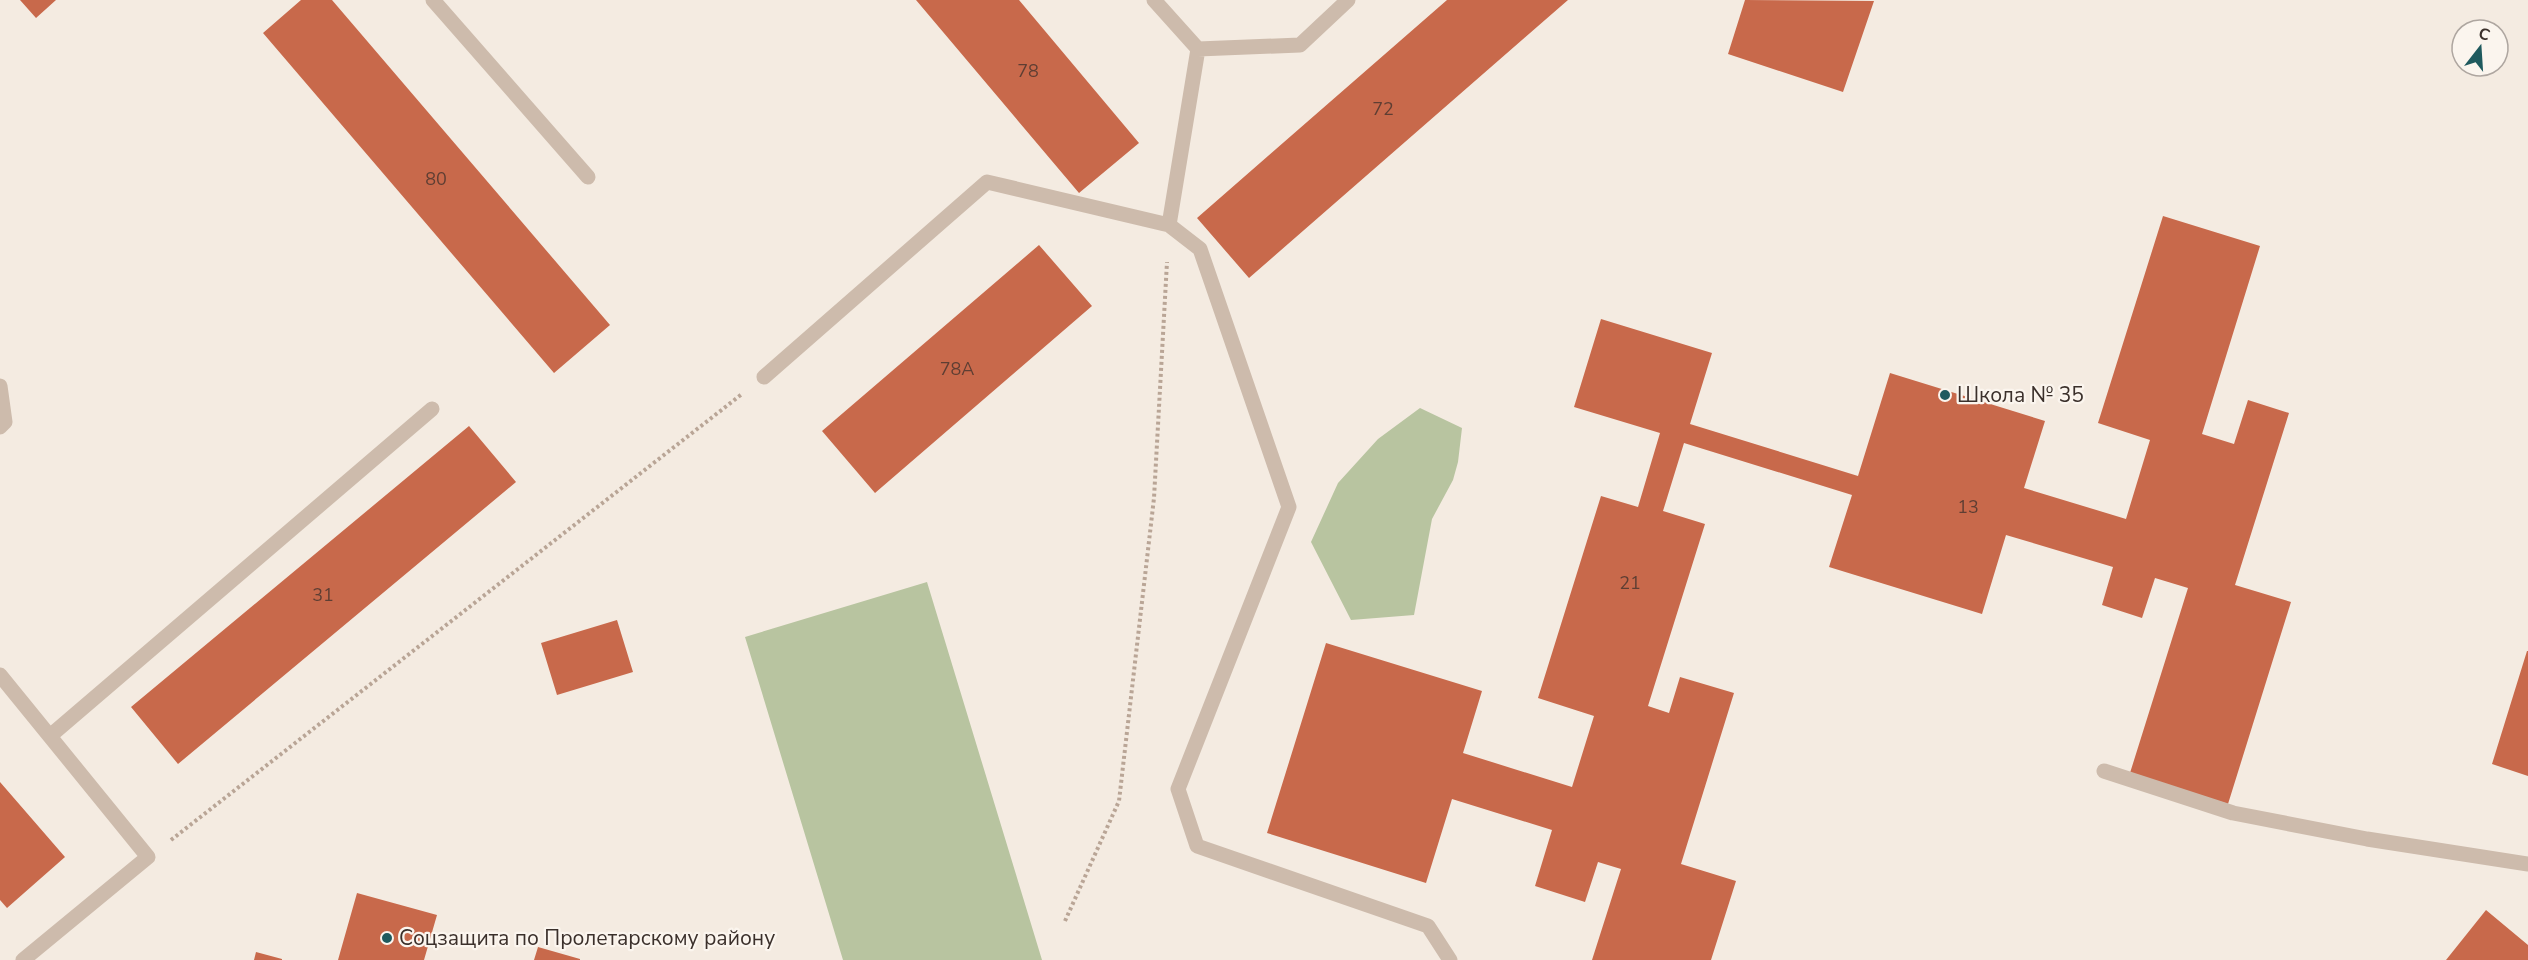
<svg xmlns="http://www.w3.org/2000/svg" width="2528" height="960" viewBox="0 0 2528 960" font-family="'Nunito Sans',sans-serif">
<rect width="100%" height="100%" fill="#f4ebe1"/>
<path fill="#b8c4a0" d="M1420 408 1462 428 1458 462 1453 480 1432 519 1414 615 1351 620 1311 542 1338 483 1378 439Z
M927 582 1042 960H843L745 637Z"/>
<path fill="#c8694b" d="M20 0H56L36 18Z
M301 0H332L610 325 554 373 263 33Z
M916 0H1019L1139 143 1079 193Z
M1447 0H1568L1249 278 1197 218Z
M1745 0 1874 1 1843 92 1728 54Z
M2163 216 2260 246 2202 434 2234 444 2248 400 2289 413 2235 585 2291 602 2228 804 2130 773 2188 588 2155 578 2142 618 2102 605 2113 567 2006 535 1982 614 1829 567 1852 495 1684 443 1663 511 1705 524 1648 706 1669 713 1680 677 1734 693 1681 864 1736 881 1711 960H1592L1621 869 1598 862 1585 902 1535 886 1552 830 1452 799 1426 883 1267 833 1326 643 1482 691 1463 753 1572 787 1594 716 1538 698 1601 496 1638 507 1660 433 1574 407 1601 319 1712 353 1690 424 1858 476 1890 373 2045 421 2024 488 2126 519 2150 440 2098 423Z
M1039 245 1092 306 875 493 822 431Z
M469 426 516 482 178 764 131 707Z
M617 620 633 672 557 695 541 643Z
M2527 651H2528V776L2492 764Z
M0 782 65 857 7 908 0 900Z
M357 893 437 915 424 960H338Z
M2486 910 2528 945V960H2446Z
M538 947 580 959V960H534Z
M256 952 282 959V960H254Z"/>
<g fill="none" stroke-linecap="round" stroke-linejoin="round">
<path stroke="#b9a596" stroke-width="4" stroke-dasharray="3 3" stroke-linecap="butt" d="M171 840 742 394
M1065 921 1119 801 1154 498 1167 262"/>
<path stroke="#cdbbac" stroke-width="15" d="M433 0 588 177
M1154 0 1198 49
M1198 49 1300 45 1348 0
M1169 225 1198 49
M764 377 987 182 1169 225 1200 249 1289 507 1178 789 1197 846 1428 926 1450 960
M0 386 5 422 0 427
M0 675 148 857 23 960
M50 736 432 409
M2104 771 2233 813 2367 839 2528 864"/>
</g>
<g fill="#1f5a5e" stroke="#fbf5ee" stroke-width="2">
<circle cx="1945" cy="395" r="6"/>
<circle cx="387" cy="938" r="6"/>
</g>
<g text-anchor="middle" stroke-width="4.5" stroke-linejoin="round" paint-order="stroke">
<g font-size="18" fill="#5e3e33">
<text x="1028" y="77">78</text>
<text x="1383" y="115">72</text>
<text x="436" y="185">80</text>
<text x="957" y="375">78А</text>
<text x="1968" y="513">13</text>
<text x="1630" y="589">21</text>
<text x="323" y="601">31</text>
</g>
<g font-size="21" fill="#3b302b" stroke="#fbf5ee" text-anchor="start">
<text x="1957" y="402">Школа № 35</text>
<text x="399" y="945">Соцзащита по Пролетарскому району</text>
</g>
</g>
<g transform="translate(2480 48) rotate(17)"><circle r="28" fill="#fbf5ee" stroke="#aea6a0" stroke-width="1.5"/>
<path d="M0-4.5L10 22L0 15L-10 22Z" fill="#1f5a5e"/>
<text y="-9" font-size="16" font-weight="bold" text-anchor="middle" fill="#3b302b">С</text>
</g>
</svg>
